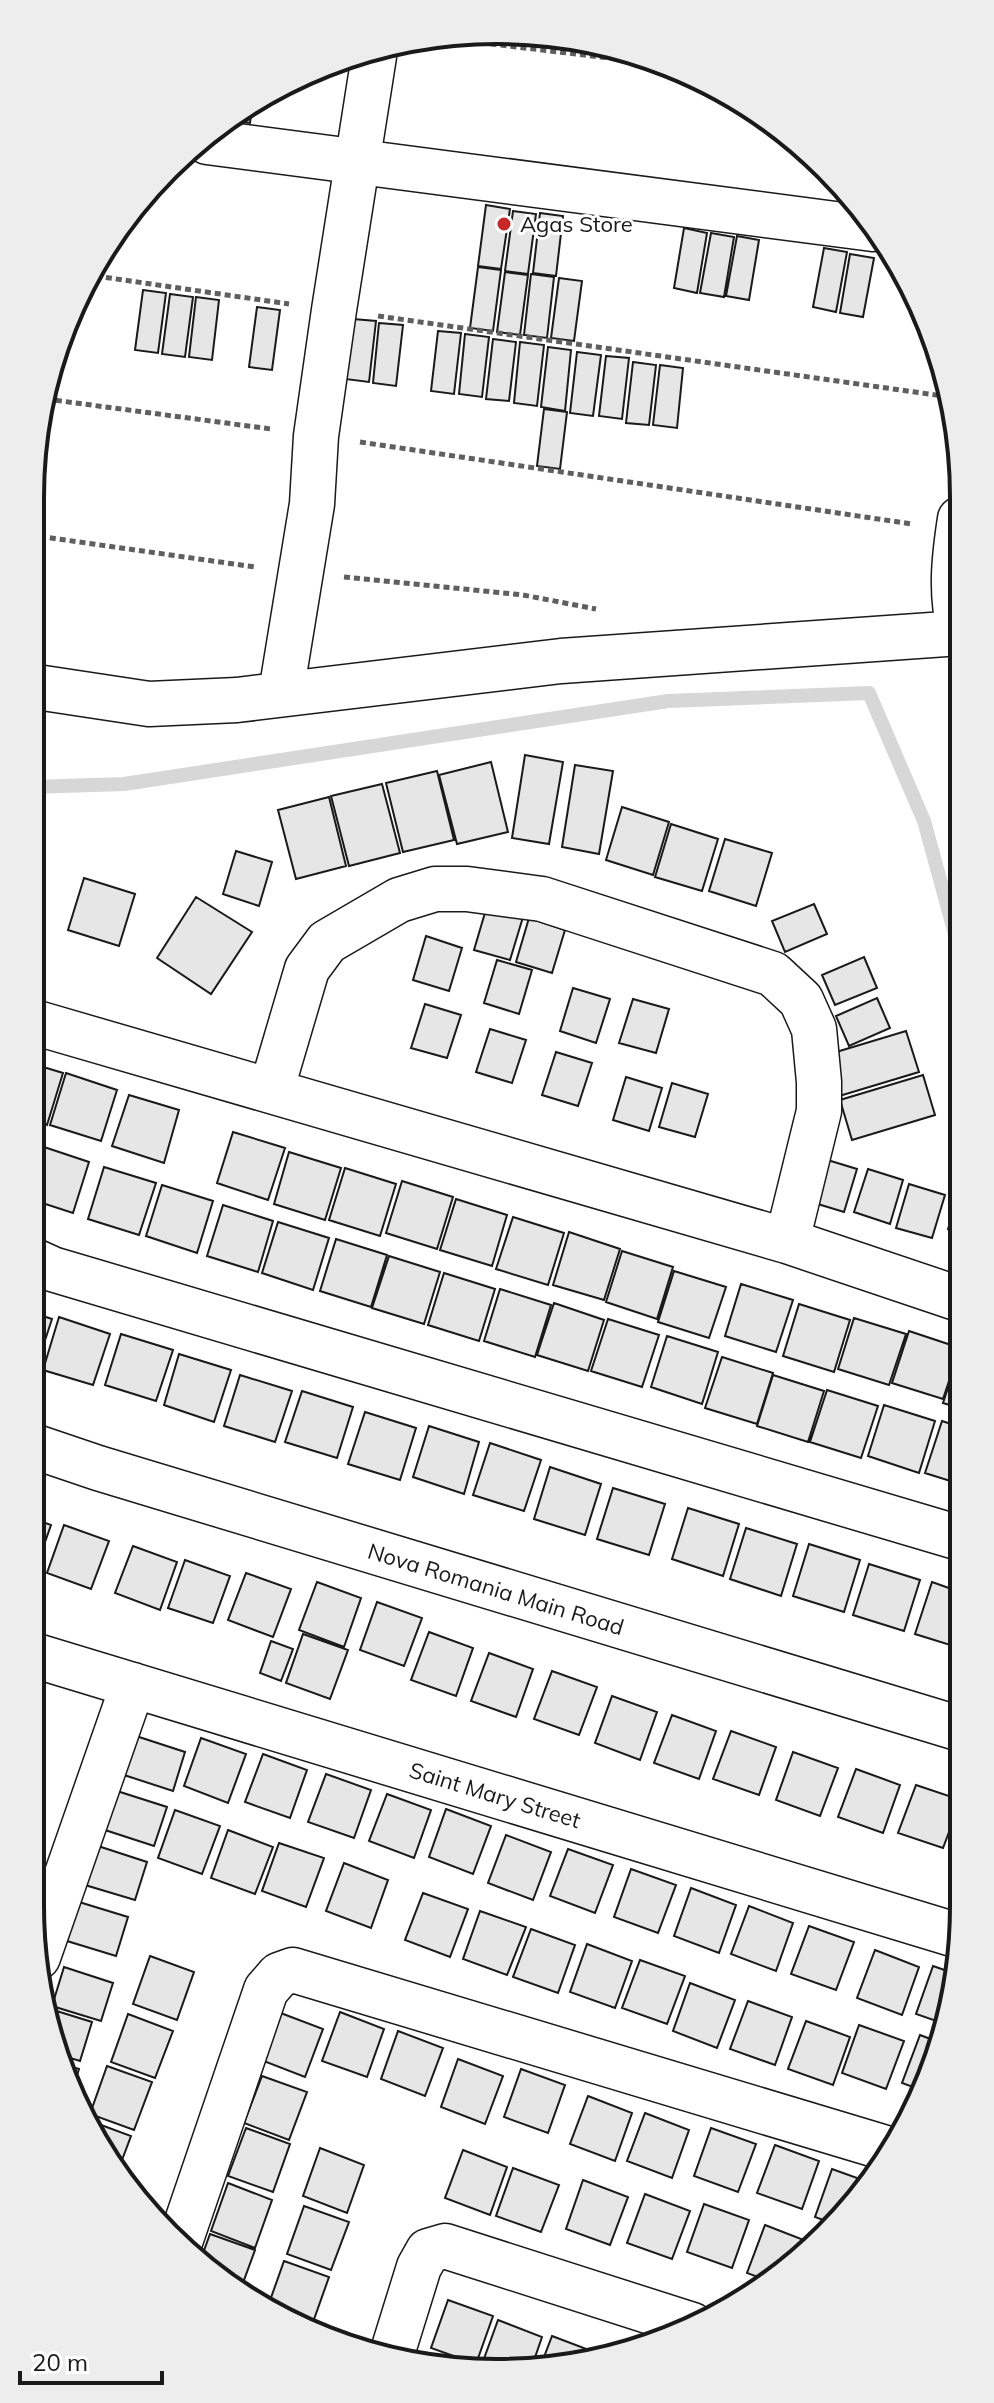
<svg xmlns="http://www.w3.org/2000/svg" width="994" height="2403" viewBox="0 0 994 2403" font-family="Mulish,sans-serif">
<rect width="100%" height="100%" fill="#fff"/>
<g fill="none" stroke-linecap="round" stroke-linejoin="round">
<path stroke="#d7d7d7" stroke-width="14" d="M30 787 124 784 668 701 869 693 924 821 961 956"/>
</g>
<path fill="#e6e6e6" stroke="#1a1a1a" stroke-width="2" d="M252 108 250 123 235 121Z
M486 205 510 209 501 269 478 266Z
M513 211 536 214 528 274 505 271Z
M540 213 563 216 556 276 533 273Z
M684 228 707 233 697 293 674 288Z
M711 233 734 237 724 297 700 293Z
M737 236 759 240 749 300 726 296Z
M824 248 847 252 836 312 813 307Z
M850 254 874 258 863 317 840 313Z
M478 267 501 270 493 331 470 328Z
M505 272 528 275 520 335 497 332Z
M531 274 554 277 547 338 524 335Z
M559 278 582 281 574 341 551 338Z
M143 290 166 293 158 353 135 350Z
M170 294 193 297 185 357 162 354Z
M196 297 219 300 212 360 189 357Z
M257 307 280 310 272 370 249 367Z
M353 319 376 321 369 382 345 379Z
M379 323 403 325 396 386 373 383Z
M438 331 461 333 454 394 431 391Z
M465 334 489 337 482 397 459 394Z
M493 339 516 342 509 401 486 399Z
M520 342 544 345 537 406 514 403Z
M548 347 571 350 565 411 541 407Z
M577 352 601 355 593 416 570 413Z
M606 356 629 358 622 419 599 416Z
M633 362 656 365 649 425 626 423Z
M660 365 683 368 677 428 653 425Z
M544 409 567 412 560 469 537 466Z
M525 755 563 762 549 844 512 838Z
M491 762 508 832 457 844 439 775Z
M575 765 613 771 599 854 562 847Z
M437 771 454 840 403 852 386 783Z
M382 784 400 853 349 866 331 796Z
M329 797 346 866 296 879 278 810Z
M622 807 669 822 653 875 606 860Z
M671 824 718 839 702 891 655 877Z
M725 839 772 853 756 906 709 891Z
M236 851 272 862 259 906 223 894Z
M84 878 135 894 119 946 68 930Z
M196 897 252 932 211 994 157 958Z
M814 904 827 934 785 952 772 921Z
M487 906 523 917 510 960 474 950Z
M529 918 565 930 552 973 516 962Z
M426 936 462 948 449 991 413 980Z
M864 957 877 988 835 1005 822 975Z
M497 960 532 970 519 1014 484 1003Z
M573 988 610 999 596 1043 560 1031Z
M877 998 890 1028 849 1046 836 1016Z
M633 999 669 1009 656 1053 619 1043Z
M425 1004 461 1015 447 1058 411 1048Z
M490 1029 526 1040 512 1083 476 1072Z
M906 1031 919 1072 836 1097 823 1056Z
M556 1052 592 1063 578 1106 542 1095Z
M30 1063 63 1073 47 1125 30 1119Z
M66 1073 117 1090 101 1141 50 1125Z
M923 1075 935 1115 852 1140 840 1100Z
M626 1077 662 1088 649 1131 613 1120Z
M672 1083 708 1094 695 1137 659 1127Z
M129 1095 179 1110 164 1163 112 1146Z
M233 1132 285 1148 268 1200 217 1183Z
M38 1145 89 1162 73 1213 30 1199V1170Z
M289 1152 341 1168 325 1220 274 1204Z
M821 1158 857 1169 844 1212 808 1201Z
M104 1167 156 1183 139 1235 88 1219Z
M345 1168 396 1184 380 1236 329 1220Z
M868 1169 903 1180 890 1224 854 1212Z
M402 1181 453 1197 437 1249 386 1233Z
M909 1184 945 1195 932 1238 896 1228Z
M162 1185 213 1201 197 1253 146 1236Z
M962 1185V1233L948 1229Z
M456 1199 507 1215 492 1266 440 1250Z
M223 1205 273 1221 258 1272 207 1256Z
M513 1217 564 1233 548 1285 496 1269Z
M278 1222 329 1238 313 1290 262 1273Z
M569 1232 620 1249 604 1300 553 1285Z
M336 1239 387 1255 371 1307 320 1291Z
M622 1251 673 1267 657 1319 606 1302Z
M389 1256 440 1272 424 1324 372 1308Z
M674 1271 726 1287 709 1338 658 1322Z
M444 1273 495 1289 479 1341 428 1325Z
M741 1284 793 1300 776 1352 725 1336Z
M500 1289 551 1305 535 1357 484 1341Z
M554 1303 604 1320 588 1371 537 1355Z
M799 1304 850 1320 834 1372 783 1356Z
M30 1312 52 1319 35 1371 30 1369Z
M59 1317 110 1334 93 1385 43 1370Z
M854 1318 906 1334 889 1385 838 1369Z
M608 1319 659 1335 642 1387 591 1371Z
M909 1331 960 1348 943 1399 892 1383Z
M121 1334 173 1350 156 1401 105 1385Z
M667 1336 718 1352 702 1404 651 1387Z
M960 1351 962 1352 963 1409 943 1403Z
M179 1354 231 1370 214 1422 164 1405Z
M722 1357 773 1373 757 1424 705 1408Z
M240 1375 292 1391 275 1442 224 1426Z
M773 1375 824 1391 808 1442 757 1426Z
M827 1390 878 1406 861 1458 810 1442Z
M302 1391 353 1407 337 1458 285 1442Z
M884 1405 935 1421 919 1473 868 1456Z
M365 1412 416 1428 400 1480 348 1464Z
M942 1421 963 1428V1485L925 1473Z
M429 1426 479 1442 464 1494 413 1477Z
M490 1443 541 1460 524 1511 473 1495Z
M550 1467 601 1484 585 1535 534 1519Z
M613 1488 665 1504 649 1555 597 1539Z
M688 1508 739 1524 723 1576 672 1559Z
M30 1517 51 1525 34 1573 30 1571Z
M64 1525 109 1541 91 1589 47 1573Z
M746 1528 797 1544 781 1596 730 1579Z
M809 1544 860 1560 844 1612 793 1596Z
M133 1546 177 1562 160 1610 115 1593Z
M185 1560 230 1576 213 1623 168 1608Z
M869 1564 920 1580 904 1631 853 1615Z
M246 1573 291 1589 273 1637 228 1620Z
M317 1582 361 1598 344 1647 299 1630Z
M932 1582 963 1593V1649L915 1634Z
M377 1602 422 1618 404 1666 360 1650Z
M429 1632 473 1648 456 1696 411 1680Z
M303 1634 348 1650 330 1699 286 1683Z
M271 1641 293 1649 281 1681 260 1673Z
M489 1653 533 1669 516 1717 471 1701Z
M552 1671 597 1687 579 1735 534 1719Z
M612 1696 657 1712 640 1760 595 1743Z
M672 1715 716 1731 699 1779 654 1763Z
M731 1731 776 1747 759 1795 713 1779Z
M136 1736 185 1752 173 1791 124 1775Z
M201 1738 246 1754 228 1803 184 1786Z
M793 1752 838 1768 820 1816 776 1800Z
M263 1754 307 1770 290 1818 245 1802Z
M856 1769 900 1785 883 1833 838 1817Z
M326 1774 371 1790 354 1838 308 1822Z
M916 1785 961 1800 943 1848 898 1833Z
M117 1791 167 1807 154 1846 105 1830Z
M387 1794 431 1810 414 1858 369 1841Z
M446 1809 491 1826 473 1874 429 1857Z
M175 1810 220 1826 202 1874 158 1858Z
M228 1830 273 1847 255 1894 211 1878Z
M506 1835 551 1852 533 1900 488 1883Z
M279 1843 324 1858 306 1907 262 1891Z
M98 1846 147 1862 135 1900 85 1885Z
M568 1849 613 1865 595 1913 550 1896Z
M344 1863 388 1880 371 1928 326 1911Z
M631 1869 676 1885 658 1933 614 1917Z
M691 1888 736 1905 719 1953 674 1936Z
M423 1893 468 1909 450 1957 405 1940Z
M79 1902 128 1917 116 1956 67 1941Z
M749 1906 793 1923 776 1971 731 1954Z
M480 1911 526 1927 507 1975 463 1959Z
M809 1926 854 1942 836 1990 791 1974Z
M531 1929 575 1945 558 1993 513 1977Z
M587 1944 632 1961 615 2008 570 1992Z
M875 1950 919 1967 902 2015 857 1998Z
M150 1956 194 1972 177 2020 133 2004Z
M640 1960 685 1976 667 2024 622 2008Z
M933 1966 953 1973 945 2024 916 2014Z
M64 1967 113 1983 101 2021 52 2006Z
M690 1983 735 2000 717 2048 673 2031Z
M748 2001 792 2017 775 2065 730 2049Z
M47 2008 92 2022 80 2061 54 2053Z
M278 2012 323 2029 305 2077 261 2060Z
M340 2012 384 2029 367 2077 322 2061Z
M128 2014 173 2031 155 2078 111 2062Z
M806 2021 850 2037 833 2085 788 2069Z
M859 2025 904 2041 886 2089 842 2073Z
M398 2031 443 2048 425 2096 381 2079Z
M920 2035 941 2043 939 2056 921 2090 902 2083Z
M458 2059 503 2076 485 2124 441 2107Z
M58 2063 79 2069 73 2088Z
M107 2066 152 2082 134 2130 90 2114Z
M521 2069 565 2085 548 2133 504 2117Z
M262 2076 307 2092 289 2140 244 2123Z
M588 2096 632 2113 615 2161 570 2144Z
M645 2113 689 2130 672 2178 627 2161Z
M93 2122 131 2136 119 2168Z
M246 2128 290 2144 273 2192 228 2176Z
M711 2128 756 2144 738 2192 694 2176Z
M775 2145 819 2161 802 2209 757 2193Z
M320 2148 364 2165 347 2213 303 2196Z
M463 2150 507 2167 490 2215 445 2198Z
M513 2168 559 2185 541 2232 496 2216Z
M832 2169 871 2183 867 2191 831 2223 815 2217Z
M583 2180 628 2197 610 2245 566 2229Z
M228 2183 272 2200 255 2248 211 2231Z
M645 2194 690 2211 672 2259 627 2243Z
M704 2204 749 2220 732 2268 687 2252Z
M304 2206 349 2222 331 2270 287 2254Z
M765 2225 809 2242 766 2280 747 2273Z
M210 2234 255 2250 240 2291 201 2259Z
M284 2261 329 2277 312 2325 267 2309Z
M448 2300 493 2316 476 2364 431 2348Z
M498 2320 542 2337 532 2366 481 2367Z
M552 2336 597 2353 593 2362 541 2365Z"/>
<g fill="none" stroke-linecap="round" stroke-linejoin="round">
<g stroke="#1a1a1a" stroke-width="47">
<path id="minor" d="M207 142 873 229
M960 519C954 558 950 594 960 632
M30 686 149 704 237 700 561 661 960 633
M281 693 312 504 316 436 334 310 374 56
M30 1021 787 1241 962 1300
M271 1091 307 969 327 942 399 900 435 889H467L542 899 773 974 801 1000 814 1029 819 1082V1111L787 1241
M30 1259 52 1269 963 1539
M30 1445 98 1468 964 1730
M30 1654 959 1936
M38 1957 133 1685
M180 2242 266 1990 279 1975 293 1970 889 2149
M392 2354 419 2267 428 2251 445 2246 692 2325"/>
</g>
<path stroke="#5f5f5f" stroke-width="5" stroke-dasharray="6 4" stroke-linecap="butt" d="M441 38 668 65
M96 276 289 304
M378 316 950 397
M46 399 271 429
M360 442 912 524
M30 535 255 567
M344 577 523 595 596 609"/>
<use href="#minor" stroke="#fff" stroke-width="44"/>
</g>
<circle fill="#c62828" stroke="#fff" stroke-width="3" cx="504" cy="224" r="8"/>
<g text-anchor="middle" stroke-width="6" stroke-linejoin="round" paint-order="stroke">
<g font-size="22" fill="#1a1a1a" stroke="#fff" text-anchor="start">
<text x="520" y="232">Agas Store</text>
</g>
<g font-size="22" fill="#1a1a1a" stroke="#fff">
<text transform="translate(496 1589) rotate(17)" y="8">Nova Romania Main Road</text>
<text transform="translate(495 1795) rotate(17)" y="8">Saint Mary Street</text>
</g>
</g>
<path d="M0 0H994V2403H0ZM497 44H497A453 453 0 0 1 950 497V1906A453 453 0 0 1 497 2359H497A453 453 0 0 1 44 1906V497A453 453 0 0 1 497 44Z" fill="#ededed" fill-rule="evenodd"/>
<path fill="none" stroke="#1a1a1a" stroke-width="4" d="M497 44H497A453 453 0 0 1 950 497V1906A453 453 0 0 1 497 2359H497A453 453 0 0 1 44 1906V497A453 453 0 0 1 497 44Z"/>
<path d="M20 2371v12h142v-12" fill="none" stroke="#1a1a1a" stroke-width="4"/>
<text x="32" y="2371" font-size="24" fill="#1a1a1a" stroke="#ffffff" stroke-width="6" paint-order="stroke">20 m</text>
</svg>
